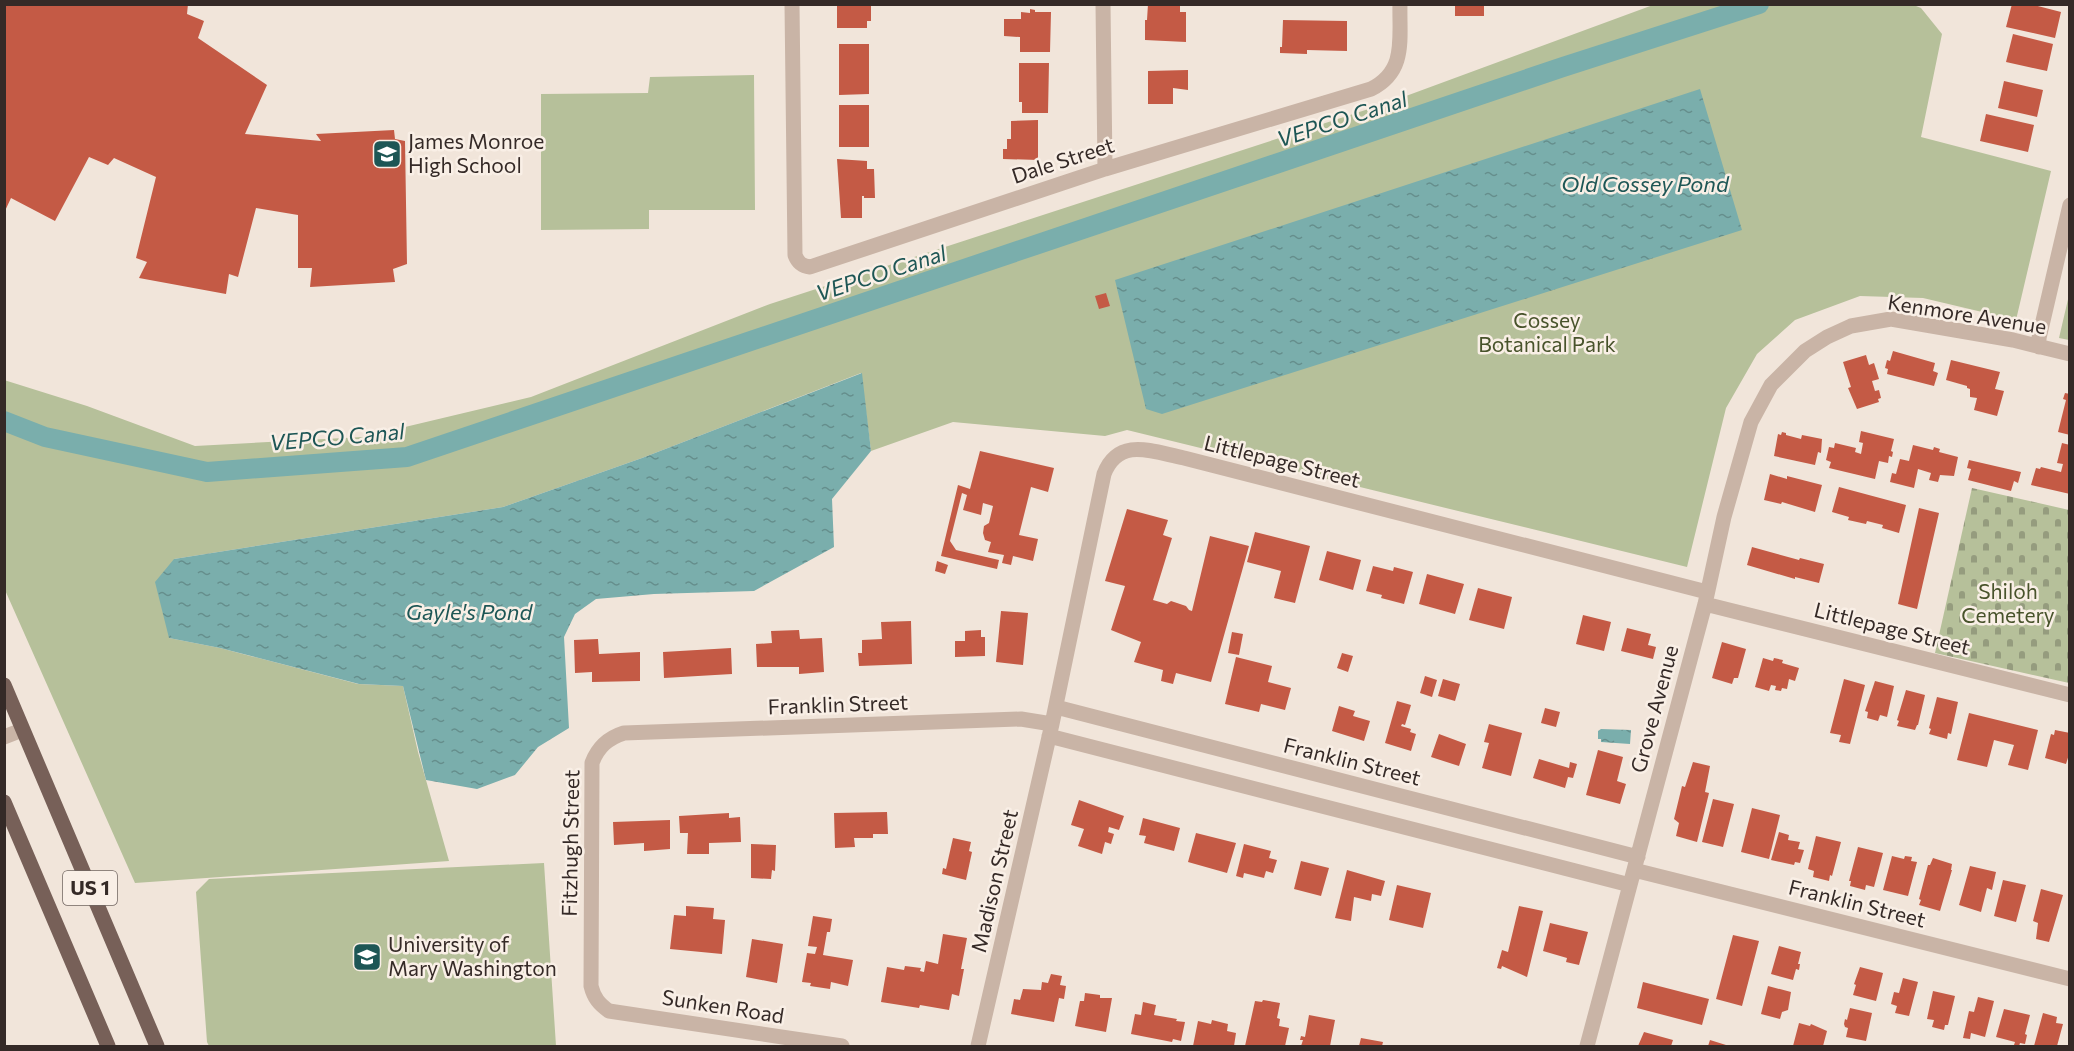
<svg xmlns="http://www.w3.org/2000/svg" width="2074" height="1051" viewBox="0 0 2074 1051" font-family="Commissioner,sans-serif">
<defs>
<pattern id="cemetery-stones" width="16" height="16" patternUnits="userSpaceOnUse" patternTransform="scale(1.5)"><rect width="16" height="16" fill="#b6c09a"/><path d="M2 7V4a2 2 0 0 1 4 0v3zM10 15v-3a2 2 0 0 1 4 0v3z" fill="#959c7e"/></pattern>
<pattern id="water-ripples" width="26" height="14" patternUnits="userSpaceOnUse" patternTransform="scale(1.5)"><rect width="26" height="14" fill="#7aaeac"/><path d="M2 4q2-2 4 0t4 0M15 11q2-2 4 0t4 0" fill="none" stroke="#658e8c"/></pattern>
</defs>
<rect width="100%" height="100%" fill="#f1e5da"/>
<path fill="url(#cemetery-stones)" d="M1972 488 2069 510V683L1935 653Z"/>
<path fill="#b6c09a" d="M1911 4 1921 8 1942 34 1921 137 2051 171 2016 320 1923 298 1860 296 1795 320 1757 354 1726 408 1687 567 1127 430 1105 436 953 422 871 451 861 373 642 458 503 507 174 559 169 638 220 648 358 684 403 686 418 752 449 861 135 883 5 590 4 380 87 406 195 446 363 437 531 397 770 304 1387 103 1653 5Z
M754 75 755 210H649V229L541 230V94L648 93 650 77Z
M2069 295V340L2059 338Z
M544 863 556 1046H209L207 1042 196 892 209 879Z"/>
<path fill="url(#water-ripples)" d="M1700 89 1742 230 1162 414 1146 409 1115 280Z
M862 373 871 451 832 499 834 547 754 591 654 594 596 599 575 614 564 637 569 728 538 747 515 775 477 789 426 780 403 686 359 684 220 648 169 638 155 582 174 559 503 507 642 458Z
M1601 729 1631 730 1630 744 1601 742V739H1598V731Z"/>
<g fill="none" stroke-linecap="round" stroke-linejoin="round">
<path stroke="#7aaeac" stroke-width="20" d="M4 421 45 437 207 472 407 457 1563 67 1759 4"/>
</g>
<path fill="#c45a45" d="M4 4H188L187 14 204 21 198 38 267 85 245 134 321 141 316 134 394 130 395 139 405 141 407 264 393 269 395 282 310 287 312 268H298V215L256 208 238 277 229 274 226 294 139 278 147 262 136 258 156 177 114 158 108 165 89 157 55 221 11 198 4 213Z
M837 4H871V21H867V28H837Z
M1148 4H1180V12H1186V42L1145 40V20H1147Z
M1455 4H1484V16H1455Z
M2012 4H2030L2061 12 2055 38 2006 27Z
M1030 9 1035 10V12H1051L1050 52H1020V37L1004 36V19H1021V12L1030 13Z
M1283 20 1347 21V51L1307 50V54L1280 53V47H1282Z
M2013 34 2053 44 2047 71 2006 62Z
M839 44H869V94L839 95Z
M1019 63H1049L1048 113H1022V102H1019Z
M1188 70V90L1173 88V104H1148V71Z
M2004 81 2043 90 2037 117 1998 108Z
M839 105H869V147H839Z
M1986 114 2034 125 2028 152 1980 141Z
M1038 120V160L1003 159V149H1007V139H1011V121Z
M837 159 867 161V169H874L875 198H864V196H862V218H841Z
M1106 293 1110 306 1099 309 1095 296Z
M1893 351 1935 363 1933 371 1938 373 1934 386 1887 374 1888 369 1885 368 1887 360 1890 361Z
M1866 355 1869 365 1874 363 1879 379 1872 381 1875 391 1879 390 1881 398 1878 399 1879 402 1857 409 1848 388 1851 387 1843 362Z
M1951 360 2000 372 1995 389 2004 391 1997 416 1974 410 1977 398 1970 397V389L1967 388V386L1946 380Z
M2065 393 2070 394V435L2058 432 2066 400 2063 399Z
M1861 431 1894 439 1891 451 1893 452 1892 457 1889 456 1888 463 1879 461 1875 479 1829 468 1831 462 1826 460 1829 447 1834 448 1835 443 1856 448 1855 452 1861 454 1863 443 1859 442Z
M1782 432 1786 433V435L1801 439 1802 435 1822 439 1821 453 1818 452 1815 465 1774 456 1778 434 1781 435Z
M2062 443 2070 445V494L2031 485 2036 468 2040 469 2041 467 2061 472 2063 464 2057 463Z
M1913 445 1933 450 1934 447 1940 449 1939 452 1958 457 1954 476 1940 475 1938 482 1929 480 1931 473 1918 469 1914 488 1890 482 1892 473 1896 474 1900 459 1909 461Z
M980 451 1054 468 1048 492 1031 487 1019 535 1038 539 1033 561 1013 556 1011 565 1002 563 1004 555 988 552 991 542 985 540 983 533 984 526 989 523 993 506 983 503 981 515 963 510 967 495 962 493 950 541 956 550 999 560 997 569 941 556 958 485 970 489Z
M1969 460 2021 472 2018 483 2014 481 2011 491 1968 480 1971 469 1967 468Z
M1770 474 1787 479V476L1822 485 1815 512 1782 502 1781 504 1764 500Z
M1839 487 1906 505 1899 533 1882 528 1883 525 1867 521 1866 524 1848 520 1849 517 1832 512Z
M1919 508 1939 513 1917 609 1898 604Z
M1127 509 1168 520 1163 535 1172 538 1153 600 1167 604 1171 601 1186 606 1189 610 1192 611 1210 536 1249 546 1211 682 1176 673 1173 684 1161 681 1163 670 1134 662 1141 642 1111 630 1125 586 1105 581Z
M1255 532 1310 546 1295 603 1274 598 1281 571 1247 562Z
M1752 547 1799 560 1800 558 1824 564 1819 583 1795 577V579L1747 565Z
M1327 551 1361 560 1353 590 1319 580Z
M937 561 948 565 945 574 935 571Z
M1373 566 1393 571 1394 567 1413 572 1404 604 1381 598 1382 595 1366 591Z
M1427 574 1464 584 1455 614 1419 604Z
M1478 588 1512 597 1504 629 1469 620Z
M1001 611 1028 613 1023 665 996 662Z
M1583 615 1611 622 1604 651 1576 644Z
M911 621 912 664 859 666 858 653H862V640L882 639 881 622Z
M1627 628 1651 634 1648 645 1656 647 1653 659 1621 651Z
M799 630 800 639 822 638 824 672 799 674V667H757L756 644 772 643 771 631Z
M981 630V637H985V656L955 657V641H965V631Z
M1232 632 1243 634 1239 655 1228 653Z
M598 639 599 654 640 652V681L592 682V672L575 673 574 640Z
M1722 642 1746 649 1738 678H1734L1732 684 1712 678Z
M731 648 732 674 664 678 663 652Z
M1342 653 1353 656 1348 672 1337 668Z
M1236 657 1272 666 1268 682 1291 688 1285 710 1261 704 1259 712 1225 704Z
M1763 658 1773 661 1774 658 1783 660 1782 663 1799 668 1795 681 1789 679 1787 689 1782 688 1781 691 1775 690 1776 686 1771 685 1769 691 1755 687Z
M1425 676 1437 680 1432 697 1420 693Z
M1443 679 1460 684 1455 701 1438 696Z
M1844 679 1865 685 1850 744 1839 742 1841 735 1830 733Z
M1875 681 1894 686 1887 717 1880 715 1878 721 1867 718 1868 712 1865 711Z
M1906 690 1925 695 1918 725H1917L1915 730 1897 726 1899 721 1897 720Z
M1937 697 1958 702 1951 734 1948 733 1947 739 1929 734 1931 729 1929 728Z
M1397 701 1411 705 1405 725 1402 724 1401 726 1411 729 1410 732 1416 734 1411 751 1385 743Z
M1339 706 1355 711 1353 716 1370 721 1364 741 1332 731Z
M1545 708 1560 712 1556 727 1541 723Z
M1969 713 2038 730 2028 770 2008 765 2014 745 1994 740 1987 767 1957 760Z
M1489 724 1522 733 1511 776 1482 768 1489 743 1484 742Z
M2055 730 2070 733V751L2066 764 2045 758 2051 734 2054 735Z
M1439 734 1466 744 1459 766 1431 757Z
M1598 750 1623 757 1617 781 1626 784 1620 804 1586 795Z
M1539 759 1569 768 1570 762 1577 764 1573 778 1568 777 1565 788 1533 778Z
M1693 762 1710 766 1705 792 1709 793 1697 842 1676 836 1679 823 1674 819 1682 786 1685 787Z
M1713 799 1734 804 1723 847 1702 842Z
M1079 800 1124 816 1119 830 1109 827 1108 832 1114 834 1111 844 1105 842 1102 854 1078 846 1084 829 1071 825Z
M1752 808 1780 815 1769 859 1741 852Z
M887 812 888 834H873V838H854L855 847 835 848 834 813Z
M729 813V818L740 817 741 842 709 843V854H687L688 833H680L679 816Z
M1143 818 1180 828 1174 851 1144 843 1146 836 1139 835Z
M670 820V849L644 851V843L614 845 613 822Z
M1779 832 1789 835 1788 840 1800 842 1798 849 1804 850 1800 863 1795 862 1794 865 1771 860Z
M1196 833 1236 843 1227 873 1188 862Z
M1816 836 1841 842 1832 876 1830 875 1829 881 1813 877 1814 871 1808 869Z
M953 838 971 842 969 851 972 852 966 880 942 874 943 868 946 869Z
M751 844 776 845 775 871 772 870 771 879 751 878Z
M1244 844 1271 851 1269 858 1277 860 1273 873 1266 871 1264 878 1244 873 1243 878 1236 876Z
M1858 847 1883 853 1874 887 1866 885 1865 890 1850 886 1851 881H1849Z
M1892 856 1904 859 1905 856 1912 857 1911 861 1917 862 1908 896 1883 890Z
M1933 858 1952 864 1951 870H1952L1940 911 1919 905 1921 900 1919 899 1928 865H1930Z
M1301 861 1329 868 1321 896 1294 889Z
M1970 866 1996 872 1992 890 1987 888 1981 912 1959 905Z
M1347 870 1385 881 1381 896 1372 894 1371 901 1354 897 1351 921 1335 918Z
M2003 880 2026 885 2016 922 1994 916Z
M1397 885 1431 893 1423 928 1389 920Z
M2041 889 2063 895 2049 942 2036 939 2038 923 2033 921Z
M686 906 714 908 713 919 725 920 722 954 670 949 674 915 686 916Z
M1519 906 1543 911 1527 977 1502 966 1501 969 1497 968 1502 950 1508 952Z
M813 916 832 919 830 932H827L823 955 853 960 848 986 831 982 830 989 810 986 811 983 802 982 807 953 815 954 817 947 808 946Z
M1550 923 1588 932 1579 965 1566 962 1567 958 1543 951Z
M943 934 967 938 961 969H964L959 996 952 994 949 1010 920 1005 919 1008 881 1002 887 967 904 970 905 966 921 968 920 971 924 972 926 961 938 964Z
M1733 935 1759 941 1742 1006 1716 999Z
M752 939 783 944 777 983 746 977Z
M1779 946 1801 952 1798 964H1800L1799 970 1796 969 1793 980 1771 974Z
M1860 967 1883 973 1876 1001 1853 995 1856 985 1854 984Z
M1051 974 1062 976 1060 985 1066 986 1064 999 1059 998 1054 1022 1011 1014 1014 999 1020 1000 1023 989 1041 990 1042 982 1048 983Z
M1903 978 1918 982 1909 1016 1895 1013 1897 1006 1891 1004 1894 992 1899 993Z
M1643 982 1709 999 1702 1025 1637 1008Z
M1768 986 1791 992 1788 1010 1782 1012 1780 1019 1761 1014Z
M1933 991 1955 996 1948 1025H1945L1944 1030 1932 1027 1934 1020 1927 1019Z
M1085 993 1100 995V998H1112L1106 1032 1075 1026 1080 1001H1084Z
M1978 997 1994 1001 1985 1037 1971 1033 1970 1039 1963 1038 1969 1011 1974 1012Z
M1263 1000 1280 1003 1277 1018 1280 1019 1279 1026 1289 1028 1285 1046H1245L1255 1001 1262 1002Z
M1143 1002 1156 1005 1154 1015 1177 1019 1176 1021 1185 1022 1181 1041 1173 1039 1172 1042 1131 1034 1135 1014 1141 1015Z
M1850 1008 1872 1013 1866 1041 1846 1037 1848 1028 1845 1027 1844 1024 1845 1019 1847 1020Z
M2004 1009 2030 1015 2025 1034 2027 1035 2025 1044 2020 1043 2019 1046 2014 1045 2015 1042 1996 1037Z
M2043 1013 2057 1017 2056 1023 2063 1024 2057 1046H2034Z
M1309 1015 1335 1020 1330 1046H1301L1303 1040H1300L1301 1036 1305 1037Z
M1212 1020 1228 1024 1227 1031 1236 1033 1234 1046H1193L1198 1021 1211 1024Z
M1799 1023 1810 1026 1811 1024 1827 1031 1823 1046H1793Z
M1644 1032 1673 1040 1671 1046H1638Z
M1361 1038 1383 1042 1382 1046H1359Z
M1710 1040 1726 1045 1725 1046H1708Z"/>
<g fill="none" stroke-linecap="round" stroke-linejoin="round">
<path stroke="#c9b4a6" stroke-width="15" d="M792 4 795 255C798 263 802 266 810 267L1105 169 1371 89C1407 71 1399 39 1400 4
M1103 4 1105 169
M2039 347V338L2070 205
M1705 604 2070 695
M1056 707 1638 857
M1049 736 1630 885
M4 737 22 730
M1634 870 2070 979
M842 1046 609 1011C599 1004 594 998 591 986L592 763C598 747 608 738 624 733L1021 719 1052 724
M978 1046 1052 724 1104 474C1119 436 1153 452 1184 458L1707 592
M1587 1046 1705 604 1724 517 1751 422 1771 385 1805 351 1827 337 1851 326 1891 319 2013 340 2070 354"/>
<path stroke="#776058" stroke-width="15" d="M4 685 157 1046
M4 802 108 1046"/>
</g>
<defs>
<g id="school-square" transform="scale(1.5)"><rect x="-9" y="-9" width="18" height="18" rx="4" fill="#1d5655" stroke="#f9efe6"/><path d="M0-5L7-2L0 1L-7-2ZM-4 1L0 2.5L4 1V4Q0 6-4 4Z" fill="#fff"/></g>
<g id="university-square" transform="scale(1.5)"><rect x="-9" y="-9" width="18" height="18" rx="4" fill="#1d5655" stroke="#f9efe6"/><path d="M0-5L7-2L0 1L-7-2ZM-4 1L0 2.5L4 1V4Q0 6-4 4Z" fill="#fff"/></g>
</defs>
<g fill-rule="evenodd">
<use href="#school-square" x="387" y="154"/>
<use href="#university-square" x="367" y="957"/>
</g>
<g text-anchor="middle" stroke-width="5" stroke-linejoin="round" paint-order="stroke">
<rect fill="#f9efe6" stroke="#706560" stroke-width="1.5" x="63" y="871" width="54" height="34" rx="4.5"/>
<g font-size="20" font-weight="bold" fill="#352a27">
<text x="90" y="895">US 1</text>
</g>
<g font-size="21" fill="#352a27" stroke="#f9efe6" text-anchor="start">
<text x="408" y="149">James Monroe<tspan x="408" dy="24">High School</tspan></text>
<text x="388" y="952">University of<tspan x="388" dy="24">Mary Washington</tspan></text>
</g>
<g font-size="21" fill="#352a27" stroke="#f9efe6">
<text transform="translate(1063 161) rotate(-18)" y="7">Dale Street</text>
<text transform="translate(1967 315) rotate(9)" y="7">Kenmore Avenue</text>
<text transform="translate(1282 462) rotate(14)" y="7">Littlepage Street</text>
<text transform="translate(1892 629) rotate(14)" y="7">Littlepage Street</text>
<text transform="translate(838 705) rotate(-2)" y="7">Franklin Street</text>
<text transform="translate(1655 709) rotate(-75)" y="7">Grove Avenue</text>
<text transform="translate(1352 762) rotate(14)" y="7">Franklin Street</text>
<text transform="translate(571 843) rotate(-89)" y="7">Fitzhugh Street</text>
<text transform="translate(995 881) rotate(-77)" y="7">Madison Street</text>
<text transform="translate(1857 904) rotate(14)" y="7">Franklin Street</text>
<text transform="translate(723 1007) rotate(9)" y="7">Sunken Road</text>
</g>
<g font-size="21" fill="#48532b" stroke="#f9efe6">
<text x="1547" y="328">Cossey<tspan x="1547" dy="24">Botanical Park</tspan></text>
<text x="2008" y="599">Shiloh<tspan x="2008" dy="24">Cemetery</tspan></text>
</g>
<g font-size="22" font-style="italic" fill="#1d5655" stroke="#f9efe6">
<text transform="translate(1342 119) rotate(-18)" y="8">VEPCO Canal</text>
<text x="1645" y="192">Old Cossey Pond</text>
<text transform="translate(881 273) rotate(-18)" y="8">VEPCO Canal</text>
<text transform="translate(337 437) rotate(-5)" y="8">VEPCO Canal</text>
<text x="469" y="620">Gayle's Pond</text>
</g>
</g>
<rect width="2074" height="1051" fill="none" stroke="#352a27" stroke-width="12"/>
</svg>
